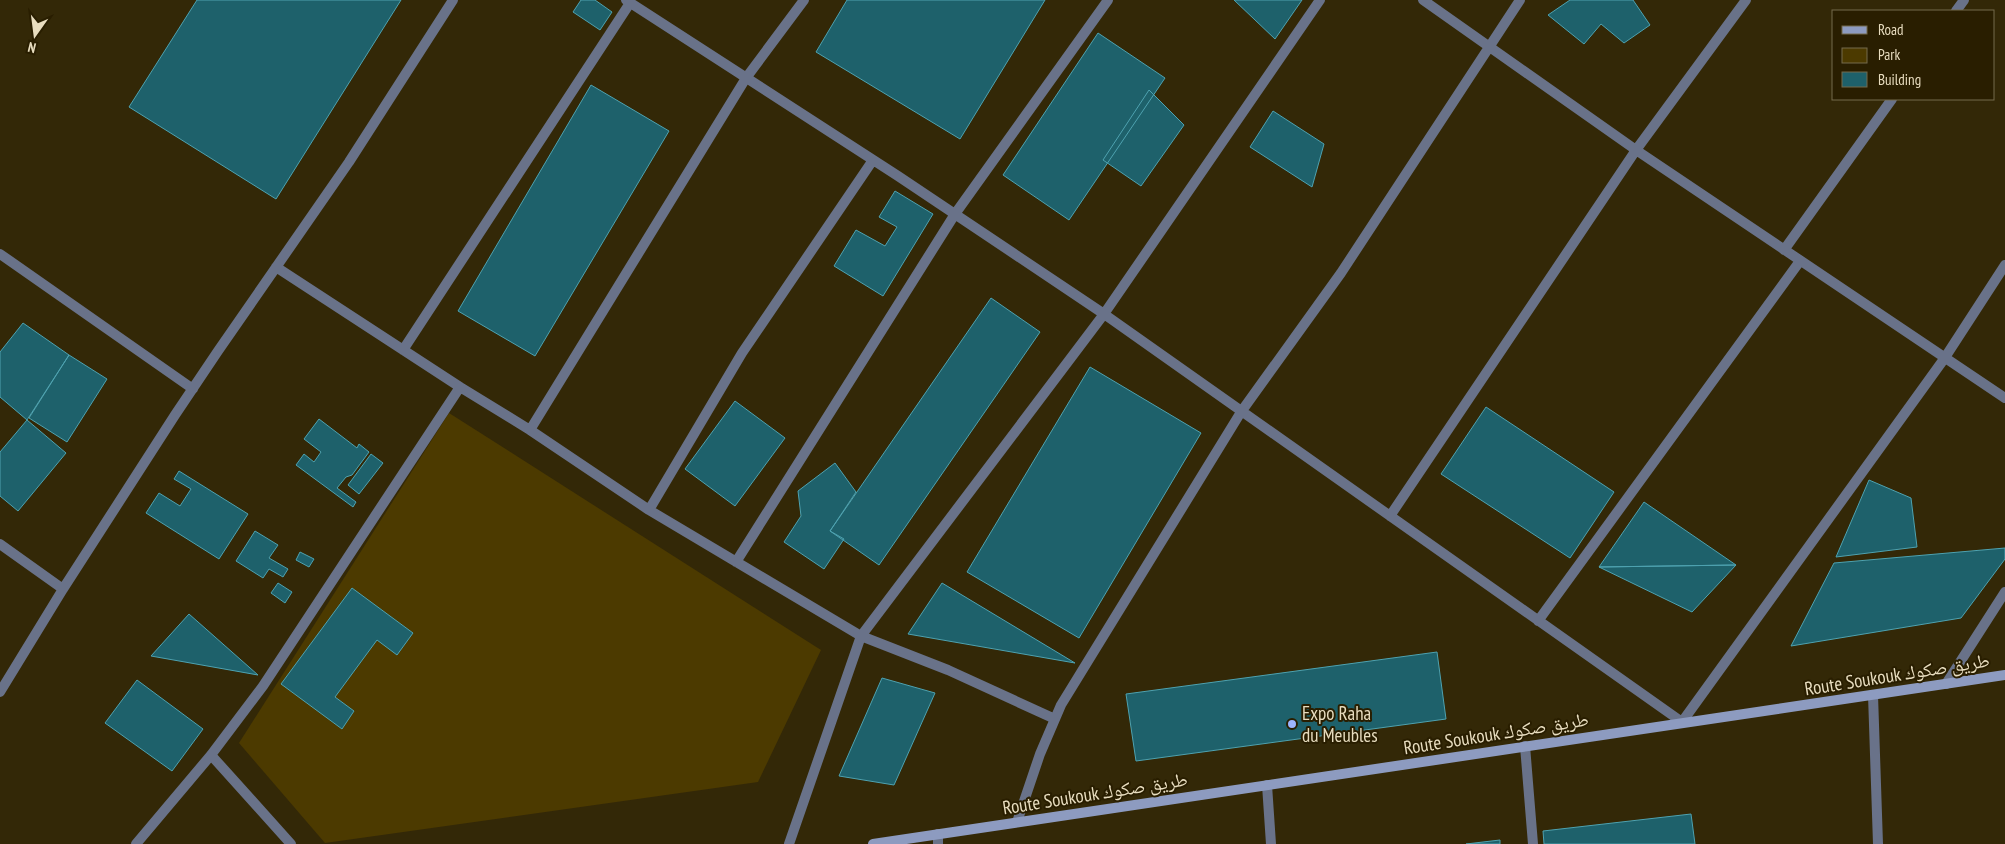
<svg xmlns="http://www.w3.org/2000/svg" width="2005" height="844" viewBox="0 0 2005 844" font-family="'PT Sans Narrow','Noto Naskh Arabic',sans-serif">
<rect width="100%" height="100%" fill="#332807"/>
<path fill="#4c3a00" d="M449 413 821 650 758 782 325 843 239 743Z"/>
<path fill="#1e616b" stroke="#4ea2b0" d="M197 0H401L276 199 129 107Z
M581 0H595L612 12 600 30 573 12Z
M847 0H1045L960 139 816 52Z
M1234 0H1302L1275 39Z
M1570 0H1633L1650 25 1624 43 1601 24 1584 44 1548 15Z
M1098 33 1165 78 1069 220 1003 175Z
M591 85 669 131 535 356 458 311Z
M1149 90 1184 125 1141 186 1103 160Z
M1273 111 1324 144 1312 187 1250 147Z
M895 191 933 214 883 296 834 266 856 230 885 246 897 227 879 217Z
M991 298 1040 332 879 565 830 531Z
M23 323 69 355 27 420 0 397V352Z
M69 355 107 379 67 442 29 418Z
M1090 367 1201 433 1079 638 967 572Z
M735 401 785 438 735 506 685 469Z
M1486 407 1614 492 1570 558 1441 474Z
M319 419 357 448 359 444 369 452 352 475 346 477 337 488 356 502 353 507 296 465 304 454 314 462 321 452 304 439Z
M27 420 66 453 18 511 0 496V452Z
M371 454 383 463 359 494 348 485Z
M835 463 856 492 830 531 844 539 824 569 784 542 801 516 798 491Z
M179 471 248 514 219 559 146 513 159 493 180 506 191 489 174 479Z
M1869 480 1911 498 1917 547 1836 557Z
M1644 502 1736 565 1599 567Z
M255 531 278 545 269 558 288 569 283 577 269 569 263 578 236 561Z
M2005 548V559L1961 618 1791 646 1834 563Z
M300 552 314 559 309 567 296 560Z
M1736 565 1692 612 1599 567Z
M278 583 292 592 285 603 271 593Z
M942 583 1075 663 908 634Z
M352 588 413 633 397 655 377 640 335 697 354 711 342 729 281 684Z
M189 614 258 675 151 656Z
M1437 652 1446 719 1136 761 1126 694Z
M882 678 935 693 894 785 839 776Z
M137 680 203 729 172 771 105 723Z
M1691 814 1695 844H1544L1543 831Z
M1500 840V844H1466Z"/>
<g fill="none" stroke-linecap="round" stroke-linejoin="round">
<path stroke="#697289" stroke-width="10" d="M626 0 898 176 1104 314 1682 722 1944 359 2005 265
M1423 0 1636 150 2005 398
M1956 11 1964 0
M1784 250 1892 99
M0 254 193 389
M276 267 460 387 530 430 649 510 861 636 948 670 1055 719
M403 350 630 3
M530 430 746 78 804 0
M649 510 742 353 873 160
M1390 516 1636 150 1746 0
M0 544 63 589
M736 562 955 214 1108 0
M1538 621 1800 261
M1946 684 2005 592
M0 692 63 589 175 415 218 351 349 162 453 0
M1873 695 1878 844
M1525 746 1533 844
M211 755 291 844
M1267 785 1271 844
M1017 822 1040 754 1061 705 1241 412 1341 273 1520 0
M938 834V844
M136 844 211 755 263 686 460 387
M789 844 861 636 1104 314 1320 0"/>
<path stroke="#8d9bc0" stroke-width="10" d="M873 844 2005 675"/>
</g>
<circle fill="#9cb4fd" stroke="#291e00" stroke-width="2" cx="1292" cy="724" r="5"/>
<g text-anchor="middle" stroke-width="4" stroke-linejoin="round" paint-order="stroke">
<g font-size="19" fill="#e8ddbf" stroke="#291e00">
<text transform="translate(1897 674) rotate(-9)" y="7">Route Soukouk طريق صكوك</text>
<text transform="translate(1496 733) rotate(-9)" y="7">Route Soukouk طريق صكوك</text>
<text transform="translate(1095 793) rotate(-9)" y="7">Route Soukouk طريق صكوك</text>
</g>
<g font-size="19" fill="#e8ddbf" stroke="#291e00" text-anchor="start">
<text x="1302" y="720">Expo Raha<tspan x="1302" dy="22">du Meubles</tspan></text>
</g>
</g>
<rect x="1832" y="10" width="162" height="90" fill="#291e00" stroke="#756a4c"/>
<rect x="1842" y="26" width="25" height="8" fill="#8d9bc0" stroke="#756a4c"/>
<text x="1878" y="35" font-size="15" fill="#e8ddbf">Road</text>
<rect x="1842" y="48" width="25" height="15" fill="#4c3a00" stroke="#756a4c"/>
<text x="1878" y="60" font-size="15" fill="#e8ddbf">Park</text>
<rect x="1842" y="72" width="25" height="15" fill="#1e616b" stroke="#756a4c"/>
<text x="1878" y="85" font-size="15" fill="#e8ddbf">Building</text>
<g transform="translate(35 35) rotate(194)" stroke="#291e00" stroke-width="4" paint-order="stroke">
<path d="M0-4L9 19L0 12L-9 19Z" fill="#e8ddbf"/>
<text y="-8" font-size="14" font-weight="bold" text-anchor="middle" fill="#e8ddbf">N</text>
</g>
</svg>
